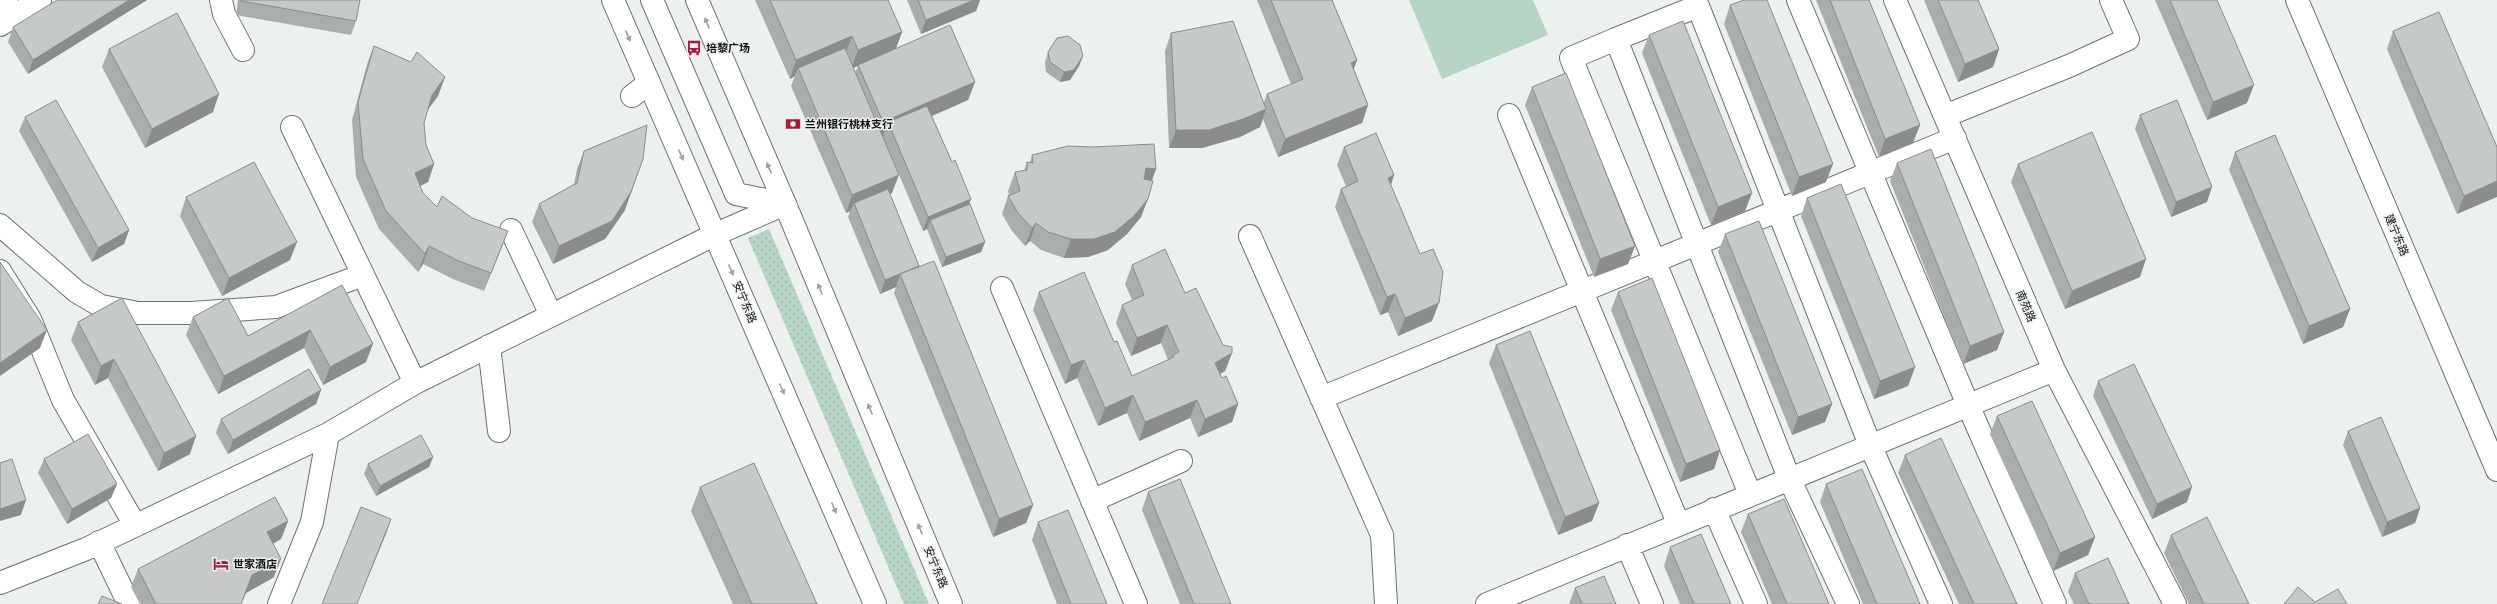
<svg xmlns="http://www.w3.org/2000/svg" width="2497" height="604" viewBox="0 0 2497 604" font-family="'Open Sans','Noto Sans SC',sans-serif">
<defs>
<pattern id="grass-dots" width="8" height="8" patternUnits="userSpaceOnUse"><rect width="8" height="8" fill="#b5d6c5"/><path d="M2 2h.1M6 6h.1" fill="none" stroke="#9bb7a8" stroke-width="1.8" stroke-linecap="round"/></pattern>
</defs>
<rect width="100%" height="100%" fill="#ecf1ef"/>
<path fill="url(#grass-dots)" d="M769 229 929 604H904L748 238Z"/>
<path fill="#b5d6c5" d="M1409 0H1533L1548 35 1442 79Z"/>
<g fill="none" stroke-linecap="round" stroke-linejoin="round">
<g stroke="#6e7270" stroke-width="24">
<path id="minor" d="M6 0 12 18
M221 0 224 14 243 50
M652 0 736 194
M1798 0 1968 405 2055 604
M1895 0 2054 370 2175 604
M0 25 40 0
M1616 39 1698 6 1870 445 1941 604
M632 96 649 83
M1509 115 1678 523
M1945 116 2069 66 2128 39 2111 0
M292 127 415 383
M736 194 785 204
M0 225 77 292 101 306 138 313H191L276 307 363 275
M511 230 551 315
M1250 236 1382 535 1386 604
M0 271 30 319 63 400 135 525
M1002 288 1136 604
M489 346 499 431
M1321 398 1955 138
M1750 494 1571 58 1616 39 1789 478 1848 604
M1092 501 1181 461
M1714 509 1756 604
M99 542 129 604
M1627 545 1652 604
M0 583 86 549 328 434 415 383 716 234 785 204
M279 604 312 522 328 434
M1487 604 2054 370"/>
</g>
<g stroke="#6e7270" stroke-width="24">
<path id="major" d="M613 0 875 604
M697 0 785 204 951 604
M2297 0 2497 470"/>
</g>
<use href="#minor" stroke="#fff" stroke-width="22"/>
<use href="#major" stroke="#fff" stroke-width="22"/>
</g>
<path fill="#a9adab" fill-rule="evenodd" d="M57 0H147L28 74 8 42 13 27Z
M238 0H360L356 21 351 35 236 15Z
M755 0H888L902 32 896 49 975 82 968 100 932 116 970 204 985 242 981 252 942 267 927 229 923 231 883 137 892 193 890 194 919 267 1033 505 1026 523 993 537 894 293 896 287 880 294 848 217 850 211 846 213 791 86 795 76 790 79ZM858 66 855 73 853 68Z
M907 0H980L976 11 921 34Z
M1257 0H1332L1357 60 1354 69 1368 105 1362 123 1278 157 1263 119 1260 127 1240 137 1202 148H1169L1165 51 1171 33 1264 102 1267 94 1291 84Z
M1816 0H1869L1913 143 1879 157Z
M1924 0H1978L1999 49 1993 67 1958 82Z
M2155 0H2217L2247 103 2207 120Z
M1730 5 1826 182 1792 196 1724 24Z
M2393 31 2497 147 2457 214 2387 49Z
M1649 35 1745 211 1711 225 1642 53Z
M374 46 445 77 438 96 427 111 424 123 426 145 434 164 428 182 420 186 423 193 437 207 472 218 508 231 484 291 453 279 423 264 418 272 379 229 356 177 352 120 367 64Z
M109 49 213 112 145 148 102 67Z
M1048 52 1083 56 1079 66 1070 80 1060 82 1046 72 1045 62Z
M1532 87 1635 246 1628 264 1594 277 1525 105Z
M2140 115 2207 202 2171 217 2135 129Z
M25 117 129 230 124 244 92 262 19 131Z
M1344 147 1394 175 1391 185 1432 321 1398 336 1388 312 1380 315 1335 207 1341 189 1346 186 1337 165Z
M584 151 625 210 605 239 553 264 532 222 539 204 574 184 577 169Z
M2235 152 2350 309 2343 327 2303 344 2229 170Z
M1032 155 1156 169 1152 181 1141 217 1127 234 1108 250 1088 257 1064 258 1041 250 1030 241 1025 246 1012 231 1002 214 1008 196 1009 195 1008 191 1015 172 1024 171 1027 162H1030Z
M1897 163 2004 332 1997 350 1963 364 1890 181Z
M2018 164 2140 277 2065 309 2011 182Z
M186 197 290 260 222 296 180 216Z
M1807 198 1915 367 1908 386 1874 399 1801 216Z
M1725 234 1832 404 1825 422 1792 435 1718 252Z
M1132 265 1185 293 1223 345 1232 353 1225 371 1220 374 1222 378 1238 404 1232 422 1198 437 1190 418 1139 441 1127 413 1098 426 1077 378 1065 384 1033 310 1039 292 1114 342 1132 376 1168 360 1161 343 1131 356 1116 323 1122 305 1132 300 1125 284Z
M342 285 366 362 323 385 304 348 218 394 186 335 193 317 248 336Z
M1618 292 1720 450 1714 469 1680 482 1611 310Z
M122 298 190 454 158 471 108 378 95 385 71 340 78 322Z
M1496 345 1599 503 1592 521 1558 535 1489 363Z
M2098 381 2187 502 2152 519 2093 396Z
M321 390 316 404 228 454 216 433 221 419Z
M1997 416 2095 537 2088 555 2053 571 1990 434Z
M2348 431 2420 508 2415 523 2382 537 2343 445Z
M1905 455 2017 604H1959L1898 473Z
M433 457 429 467 376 496 364 474 368 464Z
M44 459 117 484 111 498 67 524 38 473Z
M1826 484 1920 604H1863L1820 502Z
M700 487 817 604H733L691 511Z
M1148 492 1231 604H1180L1142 510Z
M1748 514 1829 604H1772L1741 532Z
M288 521 281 539 273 544 274 577 246 593 241 604H140L131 587 138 569Z
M1038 522 1107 604H1057L1032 540Z
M2171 535 2249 604H2189L2164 553Z
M1670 547 1731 604H1680L1664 566Z
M2075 573 2129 604H2074L2068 592Z
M1575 588 1616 604H1569Z"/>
<path fill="#8a8d8b" d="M129 0H147L28 74 33 60Z
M974 0H980L976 11 921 34 926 20Z
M902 32 895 50 851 69 858 50Z
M852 36 845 54 798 68 795 76 790 79 796 60Z
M1999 49 1993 67 1958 82 1965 64Z
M1083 56 1079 66 1070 80 1060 82 1064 72Z
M1357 60 1350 78 1351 63Z
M445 77 438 96 425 113 432 95Z
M975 82 968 100 893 133 888 122 883 137 877 140 883 122Z
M2254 85 2247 103 2207 120 2213 102Z
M219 94 213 112 145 148 152 129Z
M1368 105 1362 123 1278 157 1285 139Z
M1266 109 1260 127 1240 137 1202 148H1169L1176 130Z
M1920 125 1913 143 1879 157 1885 139Z
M643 159 625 210 605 239 553 264 559 246Z
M434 164 428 182 408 192 415 173Z
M1833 164 1826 182 1792 196 1799 177Z
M1146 168 1156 169 1149 187 1139 186Z
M899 175 892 193 856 209 854 203 850 211 846 213 852 195Z
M1394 175 1388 193V178Z
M2497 181V197L2457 214 2464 196Z
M2212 187 2207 202 2171 217 2176 202Z
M1752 193 1745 211 1711 225 1718 207Z
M971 199 966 214 930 220 927 229 923 231 928 217Z
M1148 199 1141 217 1127 234 1108 250 1088 257 1064 258 1071 239Z
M1036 223 1030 241 1025 246 1032 228Z
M129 230 124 244 92 262 98 248Z
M508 231 501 249 484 291 491 273Z
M297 242 290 260 222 296 229 278Z
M985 242 981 252 942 267 946 257Z
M429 246 423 264 418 272 425 254Z
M1635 246 1628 264 1594 277 1600 259Z
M2146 259 2140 277 2065 309 2072 291Z
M919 266 914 280 900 274 896 287 880 294 885 280Z
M1395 294 1388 312 1380 315 1387 297Z
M1439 303 1432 321 1398 336 1405 318Z
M2350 309 2343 327 2303 344 2309 326Z
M1167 325 1161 343 1131 356 1137 338Z
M47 330 40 348 0 376V363Z
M310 330 304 348 218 394 224 376Z
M2004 332 1997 350 1963 364 1970 346Z
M373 344 366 362 323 385 330 367Z
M1232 353 1225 371 1208 381 1215 363Z
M114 359 108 378 95 385 101 366Z
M1084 360 1077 378 1065 384 1071 365Z
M1915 367 1908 386 1874 399 1880 381Z
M321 390 316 404 228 454 233 440Z
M1133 395 1127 413 1098 426 1105 408Z
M1197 400 1190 418 1139 441 1145 422Z
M1238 404 1232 422 1198 437 1205 419Z
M1832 404 1825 422 1792 435 1798 417Z
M196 436 190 454 158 471 164 453Z
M1720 450 1714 469 1680 482 1686 464Z
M433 457 429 467 376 496 380 486Z
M117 484 111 498 67 524 72 509Z
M2192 487 2187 502 2152 519 2157 504Z
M26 500 21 515 0 521V509Z
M1599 503 1592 521 1558 535 1565 517Z
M1033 505 1026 523 993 537 999 519Z
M2420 508 2415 523 2382 537 2387 522Z
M391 519 386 534 357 604Z
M288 521 281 539 260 550 267 532Z
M2095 537 2088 555 2053 571 2060 553Z
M281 559 274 577 246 593 241 604 252 575Z"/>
<path fill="#c5c9c7" stroke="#8a8d8b" d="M57 0H129L33 60 13 27Z
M241 0H360L356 21 241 1Z
M770 0H888L902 32 858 50 852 36 796 60Z
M918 0H974L926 20Z
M1271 0H1332L1357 60 1351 63 1368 105 1285 139 1267 94 1303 79Z
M1744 0H1767L1833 164 1799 177 1730 5Z
M1830 0H1869L1920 125 1885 139Z
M1938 0H1978L1999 49 1965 64Z
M2170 0H2217L2254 85 2213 102Z
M2439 12 2497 147V181L2464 196 2393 31Z
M177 13 219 94 152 129 109 49Z
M1233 21 1266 109 1246 118 1209 130H1176L1171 33Z
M1683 21 1752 193 1718 207 1649 35Z
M950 25 975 82 883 122 858 65Z
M1068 36 1080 45 1083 56 1074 70 1064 72 1050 62 1048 52 1057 38Z
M374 46 411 62 417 52 445 77 432 95 424 123 426 145 434 164 415 173 423 193 437 207 442 196 472 218 508 231 491 273 459 261 429 246 425 254 386 211 363 159 358 102Z
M845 48 899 175 852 195 798 68Z
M1566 73 1635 246 1600 259 1532 87Z
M56 100 129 230 98 248 25 117Z
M2177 100 2212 187 2176 202 2140 115Z
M927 106 952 162 955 160 971 199 928 217 888 122Z
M647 125 643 159 631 192 612 221 559 246 539 204 577 183 584 151Z
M2092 132 2146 259 2072 291 2018 164Z
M1376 133 1394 175 1388 178 1420 254 1433 249 1443 272 1439 303 1405 318 1395 294 1387 297 1341 189 1358 181 1344 147Z
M2275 135 2350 309 2309 326 2235 152Z
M1154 144 1156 169 1146 168 1144 179 1153 181 1148 199 1134 216 1115 232 1094 239H1071L1048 232 1036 223 1032 228 1018 213 1008 196 1020 191 1015 172 1027 170V162L1033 163 1032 155 1068 146 1093 147Z
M1931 149 2004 332 1970 346 1897 163Z
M254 162 297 242 229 278 186 197Z
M1841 184 1915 367 1880 381 1807 198Z
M888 189 919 266 885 280 854 203Z
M970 204 985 242 946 257 930 220Z
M1759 221 1832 404 1798 417 1725 234Z
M1165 249 1185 293 1196 288 1223 345 1232 347V353L1215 363 1222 378 1226 376 1238 404 1205 419 1197 400 1145 422 1133 395 1105 408 1084 360 1071 365 1039 292 1084 272 1114 342 1117 341 1132 376 1174 357 1173 355 1179 352 1167 325 1137 338 1122 305 1144 295 1132 265Z
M934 261 1033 505 999 519 900 274Z
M0 262 47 330 0 363Z
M1652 278 1720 450 1686 464 1618 292Z
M342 285 373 344 330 367 310 330 224 376 193 317 228 298 248 336Z
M122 298 196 436 164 453 114 359 101 366 78 322Z
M1530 331 1599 503 1565 517 1496 345Z
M2134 364 2192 487 2157 504 2098 381Z
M309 369 321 390 233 440 221 419Z
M2032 401 2095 537 2060 553 1997 416Z
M2381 417 2420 508 2387 522 2348 431Z
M88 434 117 484 72 509 44 459Z
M421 435 433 457 380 486 368 464Z
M1941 438 2017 604H1974L1905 455Z
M12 459 26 500 0 509V463Z
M754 463 817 604H752L700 487Z
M1862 469 1920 604H1877L1826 484Z
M1180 479 1231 604H1194L1148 492Z
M275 497 288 521 267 532 281 559 252 575 241 604H156L138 569Z
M1784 499 1829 604H1787L1748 514Z
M361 507 391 519 357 604H322Z
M1068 510 1107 604H1071L1038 522Z
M2207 517 2249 604H2204L2171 535Z
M1701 534 1731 604H1694L1670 547Z
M2108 558 2129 604H2089L2075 573Z
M1604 576 1616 604H1582L1575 588Z
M2298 587 2315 602 2338 589 2347 604H2284Z
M102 596 122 604H98Z"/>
<defs><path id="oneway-solid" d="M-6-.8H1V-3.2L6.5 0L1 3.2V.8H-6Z"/></defs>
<g fill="#9fa09f">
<use href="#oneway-solid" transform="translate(707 23) rotate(-113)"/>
<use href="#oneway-solid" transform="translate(628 36) rotate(66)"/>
<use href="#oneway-solid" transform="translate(681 155) rotate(66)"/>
<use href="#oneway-solid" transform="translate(769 168) rotate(-113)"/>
<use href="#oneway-solid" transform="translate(731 270) rotate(67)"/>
<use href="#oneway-solid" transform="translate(820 289) rotate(-113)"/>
<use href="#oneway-solid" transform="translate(782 389) rotate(67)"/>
<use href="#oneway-solid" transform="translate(870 409) rotate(-113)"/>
<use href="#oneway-solid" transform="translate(834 508) rotate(67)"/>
<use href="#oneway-solid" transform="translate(920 529) rotate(-113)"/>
</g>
<defs>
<g id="bus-bare" transform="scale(1.2)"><path d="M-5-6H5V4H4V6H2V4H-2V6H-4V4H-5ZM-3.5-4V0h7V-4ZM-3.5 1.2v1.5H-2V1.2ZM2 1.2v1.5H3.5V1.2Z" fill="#ac1741" stroke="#ecf1ef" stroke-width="2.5" paint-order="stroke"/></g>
<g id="bank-bare" transform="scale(1.2)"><path d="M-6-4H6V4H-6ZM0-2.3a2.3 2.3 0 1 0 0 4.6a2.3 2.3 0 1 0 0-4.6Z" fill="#ac1741" stroke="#ecf1ef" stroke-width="2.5" paint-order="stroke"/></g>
<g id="hotel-bare" transform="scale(1.2)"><path d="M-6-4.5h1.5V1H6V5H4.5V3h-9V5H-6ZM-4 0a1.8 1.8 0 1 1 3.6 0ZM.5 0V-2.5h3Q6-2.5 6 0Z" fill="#ac1741" stroke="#ecf1ef" stroke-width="2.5" paint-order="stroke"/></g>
</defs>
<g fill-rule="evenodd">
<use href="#bus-bare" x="694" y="48"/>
<use href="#bank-bare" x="793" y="124"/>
<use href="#hotel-bare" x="221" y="564"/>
</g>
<g text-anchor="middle" stroke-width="3" stroke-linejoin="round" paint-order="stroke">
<g font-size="11" font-weight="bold" fill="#101110" stroke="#ecf1ef" text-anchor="start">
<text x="706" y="52">培黎广场</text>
<text x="805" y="128">兰州银行桃林支行</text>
<text x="233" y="568">世家酒店</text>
</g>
<g font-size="11" fill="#101110" stroke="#ecf1ef">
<text transform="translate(2397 235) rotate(67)" y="4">建宁东路</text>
<text transform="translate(745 302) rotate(67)" y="4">安宁东路</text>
<text transform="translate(2026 306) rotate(67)" y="4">南苑路</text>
<text transform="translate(936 567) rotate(67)" y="4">安宁东路</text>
</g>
</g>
</svg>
